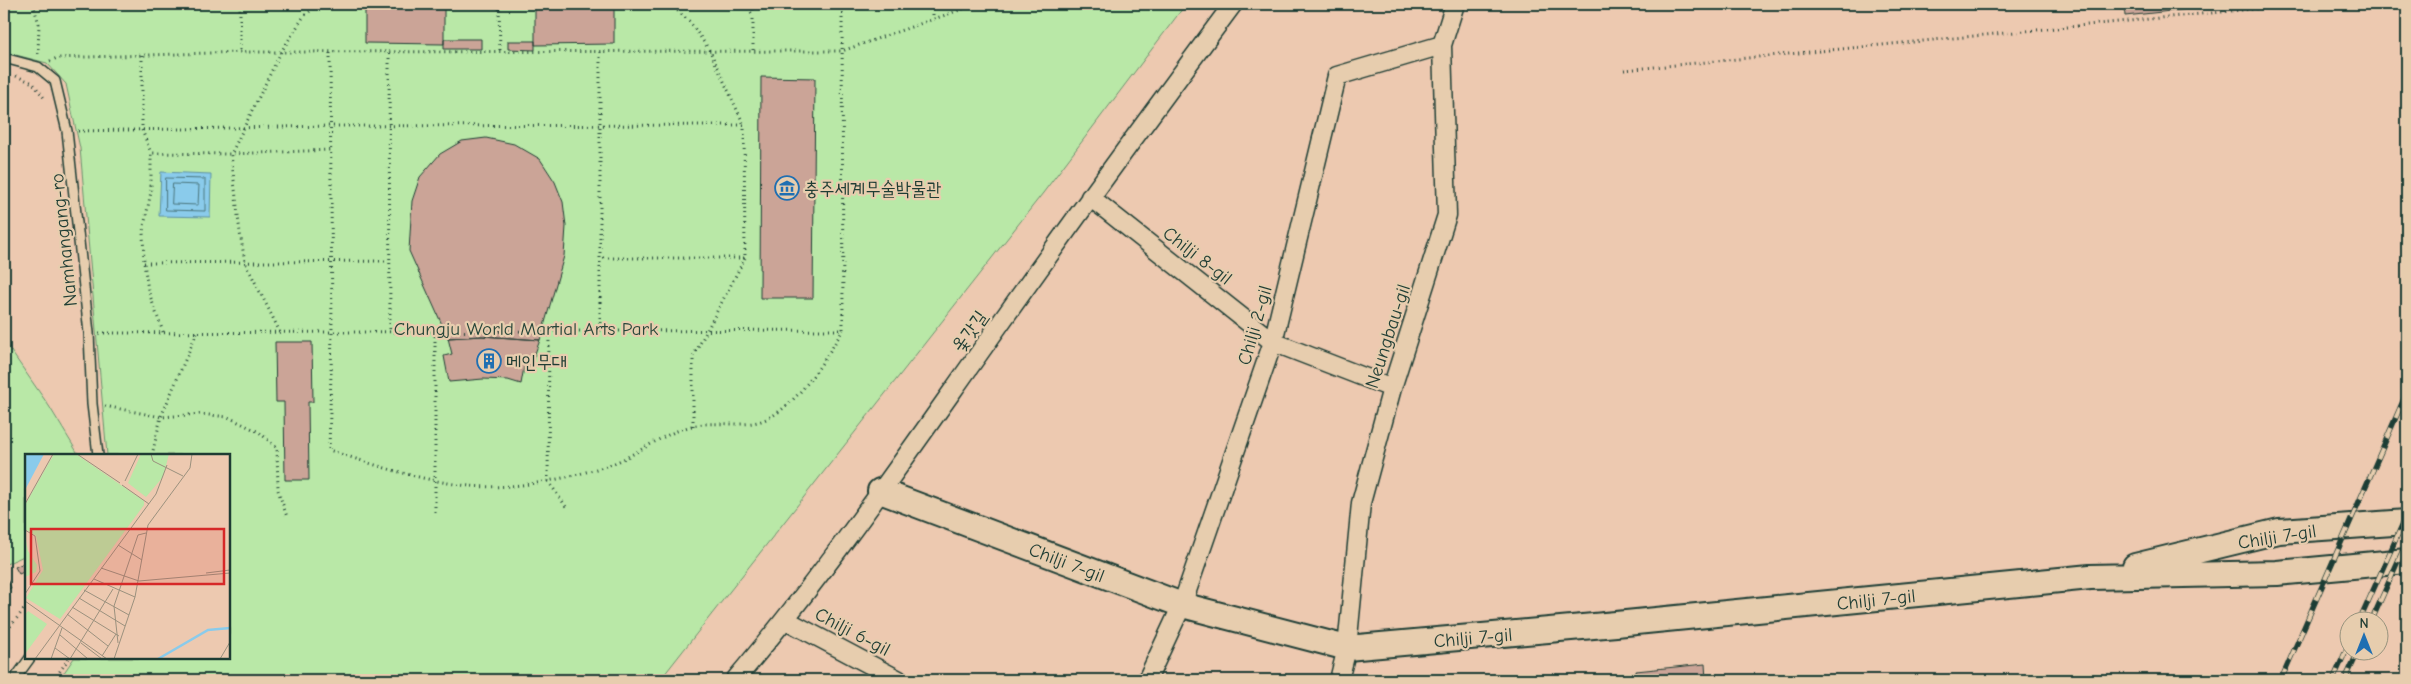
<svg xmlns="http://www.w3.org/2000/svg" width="2411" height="684" viewBox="0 0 2411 684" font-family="'Comic Neue','Poor Story',sans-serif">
<rect width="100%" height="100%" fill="#edc9b0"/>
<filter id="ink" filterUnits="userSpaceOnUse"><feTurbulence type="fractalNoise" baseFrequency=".02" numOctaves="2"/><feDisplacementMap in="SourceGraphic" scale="10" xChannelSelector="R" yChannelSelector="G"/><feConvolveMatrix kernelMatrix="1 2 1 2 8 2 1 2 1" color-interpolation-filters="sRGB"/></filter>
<g filter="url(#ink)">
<path fill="#b9e8a7" stroke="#6c926e" d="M4 4H1186L1043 193 660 680H59L74 658H229V455H107L80 148 66 84 47 63 4 52Z
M4 341 49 406 77 452V455H26V555L4 565Z"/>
<path fill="#8acbeb" stroke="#5f92a2" d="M161 172 211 174 210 217 159 216Z"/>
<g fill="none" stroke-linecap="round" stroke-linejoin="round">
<path stroke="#4a767d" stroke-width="1" d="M166 178 205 179V211L166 210Z
M173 184 199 185 198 205 172 204Z"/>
</g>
<path fill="#cba497" stroke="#1f3d34" d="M365 4H444V44L365 43Z
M535 4H614V44L535 45Z
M2124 4H2235L2125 16Z
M444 39H481V49H444Z
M508 41H535V50L508 49Z
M761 77 815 78 813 298H760Z
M486 138 514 144 540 159 555 182 563 202 566 226 564 256 540 340 482 336 448 338 409 251 412 201 420 177 440 154 462 141Z
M482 336 540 340 530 367H524L521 384 508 380 483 379 449 382 444 356 452 354 448 338Z
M275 342H312L313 402H308L309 480H285L284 402H276Z
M26 562V571L19 574 15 567Z
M4 573 11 588 4 592Z
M1705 664 1706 680H1637L1636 671Z"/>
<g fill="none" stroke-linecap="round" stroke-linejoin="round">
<g stroke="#1f3d34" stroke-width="12">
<path id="lane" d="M4 58 38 67 55 81 67 131 89 333 92 404 98 455
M14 680 30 658"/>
</g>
<g stroke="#1f3d34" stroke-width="21">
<path id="street" d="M1090 197 1273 342 1392 388
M786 620 899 680
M735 680C825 574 904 459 985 345 1066 230 1149 117 1233 4
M1147 680 1182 605 1273 342 1337 76 1442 45
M1339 680 1347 648 1361 503 1392 388 1447 215 1442 45 1455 4"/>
</g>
<g stroke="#1f3d34" stroke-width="28">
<path id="secondary" d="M880 491 1182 605 1347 648 1616 624 2090 577 2277 573 2407 561
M2135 566 2279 531 2407 522"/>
</g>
<path stroke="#1f3d34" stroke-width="3" stroke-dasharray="1 4" stroke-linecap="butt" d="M33 4 39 24 38 54
M240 4V52
M499 4 500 52
M670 4 690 22 710 51 744 125
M745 4 752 14
M753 4V50
M933 4V19
M600 52V331
M330 53 332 333 329 450C371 464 416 479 461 485 508 491 558 481 603 467 634 458 660 434 692 426 711 421 733 426 753 423 792 417 824 360 843 330
M389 53 390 332
M142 55V130L151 153
M50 61 57 58 240 52 842 51 977 4
M1624 70 2304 4
M16 76 33 83 45 99
M78 131 330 126 744 125 745 258H600
M144 263 389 261
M549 331 548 481 567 508
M163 332 148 290 144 263 143 231 151 192V153L231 154 330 150
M280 332 245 262 240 233 231 154 281 52 304 16 319 4
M99 333 843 330 842 4
M105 406 161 417 200 414 228 417 259 432 277 448 278 490 287 517
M693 426V357L745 258
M152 455 161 417 197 332
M435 512V332
M4 634 26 607
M54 680 69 658"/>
<use href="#lane" stroke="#e7cdae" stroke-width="9"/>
<use href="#street" stroke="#e7cdae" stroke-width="18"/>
<use href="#secondary" stroke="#e7cdae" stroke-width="24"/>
<g stroke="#1f3d34" stroke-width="5.5">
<path id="rail" d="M2359 622 2407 514
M2371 622 2407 541
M2281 680 2407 392
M2333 680 2348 646
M2345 680 2358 652"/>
</g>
<use href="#rail" stroke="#e7cdae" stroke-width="4" stroke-dasharray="11" stroke-linecap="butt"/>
</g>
</g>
<defs>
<g id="museum-ring" transform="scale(1.25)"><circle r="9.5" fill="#e7cdae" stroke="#1f6fb2" stroke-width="1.5"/><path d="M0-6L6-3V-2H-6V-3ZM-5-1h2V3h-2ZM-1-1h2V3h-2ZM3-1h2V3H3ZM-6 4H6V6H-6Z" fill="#1f6fb2"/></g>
<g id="building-ring" transform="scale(1.25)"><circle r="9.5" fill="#e7cdae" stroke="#1f6fb2" stroke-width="1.5"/><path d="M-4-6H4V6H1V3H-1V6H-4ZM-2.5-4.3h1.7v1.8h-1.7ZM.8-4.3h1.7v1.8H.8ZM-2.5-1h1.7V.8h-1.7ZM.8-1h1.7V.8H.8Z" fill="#1f6fb2"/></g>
</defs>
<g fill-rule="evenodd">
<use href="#museum-ring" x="787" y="188"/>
<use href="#building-ring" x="489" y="361"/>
</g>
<g text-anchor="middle" stroke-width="4.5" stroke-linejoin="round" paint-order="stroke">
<g font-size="19" fill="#1f3d34" stroke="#e7cdae" text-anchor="start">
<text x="804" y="195">충주세계무술박물관</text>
<text x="506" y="368">메인무대</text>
</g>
<g font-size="19" fill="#1f3d34" stroke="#e7cdae">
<text transform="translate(63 240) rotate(-96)" y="7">Namhangang-ro</text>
<text transform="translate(1198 255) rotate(38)" y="7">Chilji 8-gil</text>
<text transform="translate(1254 325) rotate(-74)" y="7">Chilji 2-gil</text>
<text transform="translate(969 331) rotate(-55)" y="7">옻갓길</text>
<text transform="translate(1387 336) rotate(-72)" y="7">Neungbau-gil</text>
<text transform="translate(2277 536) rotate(-9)" y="7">Chilji 7-gil</text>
<text transform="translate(1067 562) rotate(21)" y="7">Chilji 7-gil</text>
<text transform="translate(1876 599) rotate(-6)" y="7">Chilji 7-gil</text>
<text transform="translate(853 631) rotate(28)" y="7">Chilji 6-gil</text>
<text transform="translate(1473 637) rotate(-5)" y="7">Chilji 7-gil</text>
</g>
<g font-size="19" fill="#27463a" stroke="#e7cdae">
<text x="526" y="335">Chungju World Martial Arts Park</text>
</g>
</g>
<g transform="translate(25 454)">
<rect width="205" height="205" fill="#edc9b0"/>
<path d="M29 0H51L119 47V51L35 165 1 144 18 116 11 82 0 75V51ZM116 0H144L138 23 121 43 103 29ZM0 82 3 97 12 111 11 118 0 123ZM3 157 22 170 0 200V161Z" fill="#b9e8a7"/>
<path d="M0 0H19L0 36Z" fill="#8acbeb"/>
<path fill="none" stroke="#8acbeb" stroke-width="2.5" d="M133 205 183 176 205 174"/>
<path fill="none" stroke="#9b917e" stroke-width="1" d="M52 0 95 29M126 0 128 7 158 22M100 27 113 0M97 31 124 50M0 50 28 0M0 76 10 82 15 117 0 140M93 91 117 106M76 114 114 127 205 119M181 119 205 116M69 125 110 143M59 136 104 161M54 144 100 172M0 147 82 205M47 153 94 182M42 160 83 192M35 181 63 205M56 189 77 205M93 189 89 152 113 81 121 79M30 194 45 205M77 202 91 180M10 205 131 40 142 11M26 205 37 174M45 205 88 135M89 205 110 143 123 71 165 14 167 0M195 205 205 188"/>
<path fill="#d62828" fill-opacity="0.15" stroke="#d62828" stroke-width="2.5" d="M6 75H199V130H6Z"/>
<rect width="205" height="205" fill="none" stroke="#1f3d34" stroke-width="2.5"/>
</g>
<rect width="2411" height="684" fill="none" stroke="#e7cdae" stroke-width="20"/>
<rect x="10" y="10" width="2391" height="664" fill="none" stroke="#1f3d34" stroke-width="2" filter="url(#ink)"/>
<g transform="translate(2364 636)"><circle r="24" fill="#e7cdae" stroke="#97937d"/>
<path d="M0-4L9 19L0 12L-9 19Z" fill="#1f6fb2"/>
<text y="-8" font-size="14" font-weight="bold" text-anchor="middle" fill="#1f3d34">N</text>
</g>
</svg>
